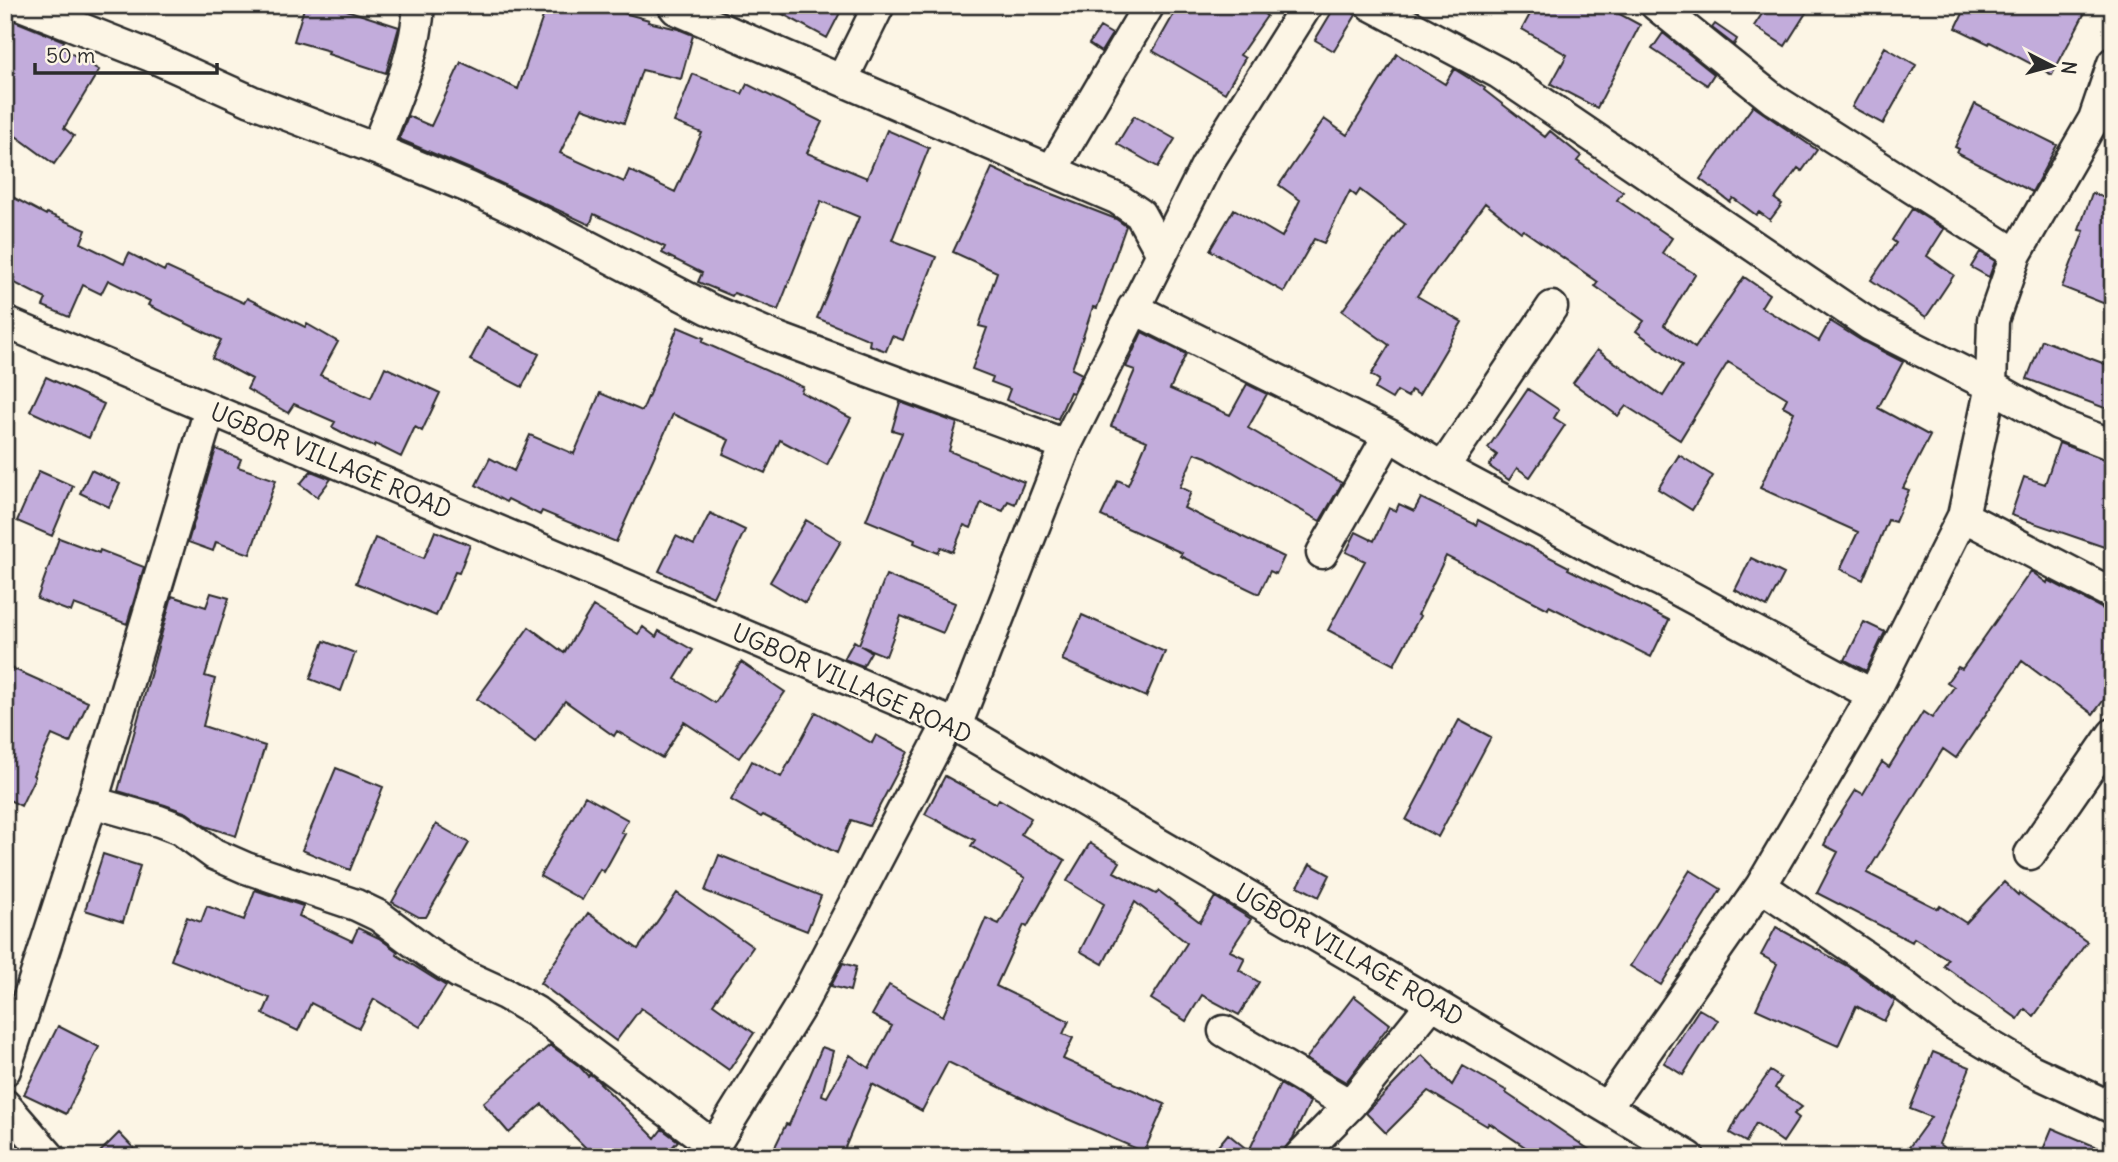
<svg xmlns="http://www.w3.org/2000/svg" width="2118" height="1162" viewBox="0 0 2118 1162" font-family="Delius,sans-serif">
<rect width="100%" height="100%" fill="#fcf5e5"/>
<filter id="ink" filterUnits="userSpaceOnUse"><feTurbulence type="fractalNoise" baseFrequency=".0143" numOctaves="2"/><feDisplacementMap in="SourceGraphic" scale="14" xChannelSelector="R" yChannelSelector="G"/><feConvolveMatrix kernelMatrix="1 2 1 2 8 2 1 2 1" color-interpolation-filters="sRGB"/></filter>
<g filter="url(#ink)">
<path fill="#c2acdb" stroke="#2b2b2b" stroke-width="2" d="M305 5H331L399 27 386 73 328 54 329 51 294 41Z
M547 5H595L649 20 648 22 678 29 693 35 681 79 642 70 624 123 582 108 560 153 624 182 629 170 675 192 702 133 674 122 693 74 742 94 747 84 822 122 807 153 867 178 887 130 929 148 892 240 936 257 903 340 892 336 886 351 869 345 870 340 817 318 859 217 821 201 778 310 734 293 732 296 698 282 702 273 662 253 665 247 594 214 590 225 475 171 399 139 408 116 431 126 461 62 518 89Z
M766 5H844L827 38Z
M1179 5H1252L1267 16 1240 55 1245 58 1225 93 1153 51Z
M1336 5H1340L1356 15 1334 51 1315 40Z
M1535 5H1603L1640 25 1597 108 1551 84 1567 55 1522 29Z
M1768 5H1811L1785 46 1754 26Z
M1967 5H2089L2052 75 1990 42 1989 44 1956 28Z
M5 17 64 41 62 48 99 70 64 128 74 136 54 164 5 128Z
M1715 24 1737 39 1734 45 1712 28Z
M1100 27 1112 34 1101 52 1089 44Z
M1663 33 1714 74 1707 85 1652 49Z
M1885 47 1916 65 1883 124 1852 107Z
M1397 54 1445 84 1454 69 1485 88 1484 90 1545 137 1550 131 1581 156 1577 161 1623 192 1617 200 1672 238 1662 253 1695 274 1664 325 1695 348 1744 277 1769 294 1761 307 1819 341 1830 321 1862 341 1903 362 1878 408 1930 436 1903 488 1909 490 1895 522 1888 520 1863 580 1840 569 1858 532 1760 488 1794 412 1783 406 1787 398 1728 362 1680 440 1626 406 1618 416 1573 383 1597 350 1663 396 1682 366 1636 331 1644 321 1595 286 1598 282 1523 230 1521 232 1485 203 1417 296 1462 322 1419 395 1411 390 1408 397 1397 391 1392 399 1375 389 1379 380 1371 375 1389 345 1342 311 1405 224 1360 190 1356 196 1350 191 1324 243 1314 239 1284 292 1210 250 1234 209 1282 237 1300 200 1279 185 1324 119 1347 135Z
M1975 104 2057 145 2032 192 1957 153 1959 149 1955 147Z
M1753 106 1817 150 1802 171 1798 168 1775 199 1782 204 1770 220 1759 212 1756 215 1733 198 1730 202 1700 179Z
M1134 116 1175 139 1158 167 1117 144Z
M992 168 1026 184 1116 219 1126 226 1097 308 1093 307 1072 369 1082 374 1073 393 1070 392 1058 419 1006 400 1010 389 991 382 993 377 972 369 987 328 979 326 997 272 953 252Z
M5 193 46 215 47 213 86 230 81 243 124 264 129 253 164 271 166 267 244 303 247 298 305 327 307 324 338 342 320 375 371 398 385 367 440 393 422 431 415 427 401 457 375 444 374 447 349 436 332 427 335 422 294 404 288 413 247 389 252 379 212 358 221 340 148 305 150 301 108 280 101 294 83 285 69 317 43 306 46 299 5 278Z
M2092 193 2113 201V307L2062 287 2084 231 2079 230Z
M1912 209 1944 229 1927 256 1954 275 1926 317 1871 280 1896 243 1892 240Z
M1980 252 1995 261 1989 277 1971 267Z
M487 327 539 354 522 387 470 360Z
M678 327 704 338 702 342 803 387 801 392 851 418 827 465 780 440 765 473 723 454 729 440 673 414 616 542 542 511 540 515 508 499 506 502 476 485 490 458 514 471 530 435 574 454 600 393 642 411Z
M1142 332 1186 354 1170 389 1230 415 1247 384 1267 394 1248 428 1342 483 1320 521 1206 457 1195 453 1180 487 1191 492 1184 508 1284 557 1276 574 1270 571 1259 594 1180 556 1182 553 1101 516 1118 480 1128 485 1147 441 1111 426 1135 370 1126 367Z
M2042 340 2113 367V411L2027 379Z
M46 377 104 404 89 438 30 411Z
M1528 389 1559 410 1554 418 1565 425 1530 477 1517 468 1509 480 1489 466 1497 455 1488 448Z
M900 402 957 423 949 451 1024 482 1015 504 1008 501 1003 511 981 503 971 528 964 525 953 552 941 547 938 553 914 543 915 540 866 520 902 433 892 430Z
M2059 443 2113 462V550L2011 515 2024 477 2045 484Z
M216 449 241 459 238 467 276 480 250 554 216 542 213 551 188 542Z
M1679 455 1713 476 1692 510 1658 489Z
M91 470 120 484 109 507 80 493Z
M39 471 73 486 52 536 17 521Z
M311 471 331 479 317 497 300 484Z
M1421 498 1476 525 1478 520 1569 567 1568 569 1669 620 1651 657 1549 606 1548 609 1446 556 1418 615 1420 616 1394 665 1328 630 1365 561 1346 552 1356 532 1374 541 1389 508 1396 511 1399 504 1414 511Z
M710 513 745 530 713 597 659 571 676 536 694 545Z
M806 520 841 541 805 603 770 582Z
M435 531 470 545 459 573 455 572 436 616 356 583 375 538 424 558Z
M59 538 99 553 100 550 144 567 127 624 74 604 71 612 37 599Z
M1751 558 1784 574 1767 607 1735 590Z
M2031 571 2047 583 2048 580 2105 610 2113 611V688L2093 714 2022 661 1956 758 1943 749 1867 873 1938 909 1940 906 1966 923 2004 882 2018 895 2019 893 2087 942 2034 1016 2025 1009 2018 1019 1944 966 1948 959 1914 938 1912 942 1817 893 1838 852 1824 845 1833 826 1856 790 1863 794 1882 762 1889 767 1923 712 1932 718 1954 687 1947 682 1958 667 1962 669Z
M886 575 955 603 943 633 901 616 886 656 861 646 871 652 863 666 844 659 854 641 859 644Z
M211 593 229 598 205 676 215 679 203 726 265 746 236 836 205 826 187 813 165 805 118 791 172 596 206 607Z
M593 606 638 634 643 627 656 637 659 631 693 650 675 679 715 703 741 662 785 692 739 758 684 722 662 758 617 731 614 736 565 701 535 742 477 699 529 627 564 653Z
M1082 615 1165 652 1146 697 1062 660Z
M1864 622 1885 632 1866 671 1845 660Z
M324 641 355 653 341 691 310 679Z
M5 665 88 702 70 743 52 735 33 775 35 777 21 806 5 798Z
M816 712 872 743 876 735 908 752 869 826 851 820 837 853 763 815 761 817 731 800 752 761 781 777Z
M1459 720 1491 737 1438 837 1406 820Z
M336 768 383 787 350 870 302 850Z
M945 776 996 804 999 799 1031 818 1021 834 1065 860 1027 927 1024 925 996 986 1069 1021 1063 1034 1073 1038 1063 1059 1165 1104 1144 1152 1049 1111 948 1062 922 1111 872 1084 841 1157H770L786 1124 789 1125 822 1047 833 1051 822 1095 827 1097 850 1055 869 1068 892 1026 872 1015 889 985 943 1016 986 918 999 924 1025 878 971 846 975 840 925 814Z
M585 796 628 820 621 832 625 834 604 872 600 869 582 900 540 876Z
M436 824 469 843 426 917H419L392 902Z
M1090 843 1120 862 1114 872 1156 894 1159 891 1200 922 1215 897 1251 919 1230 951 1245 958 1239 970 1259 982 1239 1015 1202 995 1186 1021 1151 999 1187 943 1135 902 1103 964 1080 951 1104 904 1067 881Z
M103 854 140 866 123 922 85 910Z
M719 855 821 896 807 931 705 891Z
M1310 864 1330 875 1319 897 1298 886Z
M1690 870 1721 889 1661 985 1630 966Z
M255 890 303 906 299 916 352 941 358 928 379 938 398 952 397 955 446 986 420 1027 374 999 359 1028 311 1003 298 1031 263 1014 270 998 171 960 187 917 201 922 207 906 244 920Z
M677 893 753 947 713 1004 754 1033 729 1070 641 1008 616 1041 540 983 588 913 638 949Z
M1776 927 1851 968 1895 1001 1884 1021 1856 1006 1838 1046 1756 1009 1777 964 1761 955Z
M843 963 856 967 850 991 831 986Z
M1354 996 1390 1024 1346 1082 1306 1059Z
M1699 1009 1718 1020 1683 1075 1664 1063Z
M58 1026 99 1047 66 1114 24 1094Z
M550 1045 579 1066 588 1076 590 1074 596 1079 655 1138 662 1129 678 1141 668 1152 674 1157H595L542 1104 509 1133 483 1103Z
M1933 1052 1970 1067 1939 1144 1956 1157H1902L1931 1117 1910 1109Z
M1422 1055 1452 1085 1463 1066 1507 1091 1506 1093 1600 1157H1540L1489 1123 1487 1126 1428 1091 1386 1133 1366 1113Z
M1770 1071 1781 1078 1775 1088 1802 1107 1794 1114 1799 1118 1783 1142 1756 1123 1746 1142 1730 1133 1739 1115Z
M1280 1084 1310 1102 1293 1138 1282 1152V1157H1209L1228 1134 1249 1151Z
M2052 1128 2113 1154V1157H2040Z
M119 1133 142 1157H95Z"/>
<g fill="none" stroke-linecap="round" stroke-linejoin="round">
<g stroke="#2b2b2b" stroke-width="35">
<path id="minor" d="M21 5 151 56 251 101 376 149 468 187 532 217 709 309 775 337 1066 445
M673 5 676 9 1118 199 1140 214 1162 254
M1371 5 1499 73 1870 325 1991 386 2058 424 2113 445
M1656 5 1773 99 2016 254
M842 80 879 5
M376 149C394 102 416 56 419 5
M1052 170 1149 5
M1133 308 1389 435 1443 468 1616 560 1663 582 1873 695
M5 322 949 722 1432 1003 1689 1157
M1443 468 1552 307
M1963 516 2113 594
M1322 553 1389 435
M956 726 1066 445 1206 166 1307 5
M92 802 159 821 180 829 214 854 246 868 356 905 379 916 427 952 459 973 505 994 536 1012 714 1146
M2030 854 2113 734
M1761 886 1873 962 1952 1023 2031 1070 2113 1108
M1224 1031 1350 1105
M5 1070 92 802 210 409
M5 1105 50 1157
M1607 1107 1761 886 1873 695 1963 516 1991 386 1993 320 2016 254 2094 119 2113 63
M706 1157 714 1146 801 1005 949 722
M1299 1157 1350 1105 1432 1003"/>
</g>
<use href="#minor" stroke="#fcf5e5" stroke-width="30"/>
</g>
</g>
<g text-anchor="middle" stroke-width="5" stroke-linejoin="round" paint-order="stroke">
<g font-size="24" fill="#2b2b2b" stroke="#fcf5e5">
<text transform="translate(331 461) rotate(23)" y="8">UGBOR VILLAGE ROAD</text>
<text transform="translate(852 684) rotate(24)" y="8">UGBOR VILLAGE ROAD</text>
<text transform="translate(1349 955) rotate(30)" y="8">UGBOR VILLAGE ROAD</text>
</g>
</g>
<rect width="2118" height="1162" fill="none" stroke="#fcf5e5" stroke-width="28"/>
<rect x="14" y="14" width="2090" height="1134" fill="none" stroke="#2b2b2b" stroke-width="2.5" filter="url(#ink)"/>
<g transform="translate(2052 66) rotate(96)" stroke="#fcf5e5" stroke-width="5" paint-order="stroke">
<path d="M0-5L12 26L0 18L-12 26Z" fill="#2b2b2b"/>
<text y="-10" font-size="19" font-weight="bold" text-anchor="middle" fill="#2b2b2b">N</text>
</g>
<path d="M35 63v10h182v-10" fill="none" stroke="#2b2b2b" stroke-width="3.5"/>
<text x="46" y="63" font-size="21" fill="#2b2b2b" stroke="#fcf5e5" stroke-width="5" paint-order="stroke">50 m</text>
</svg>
